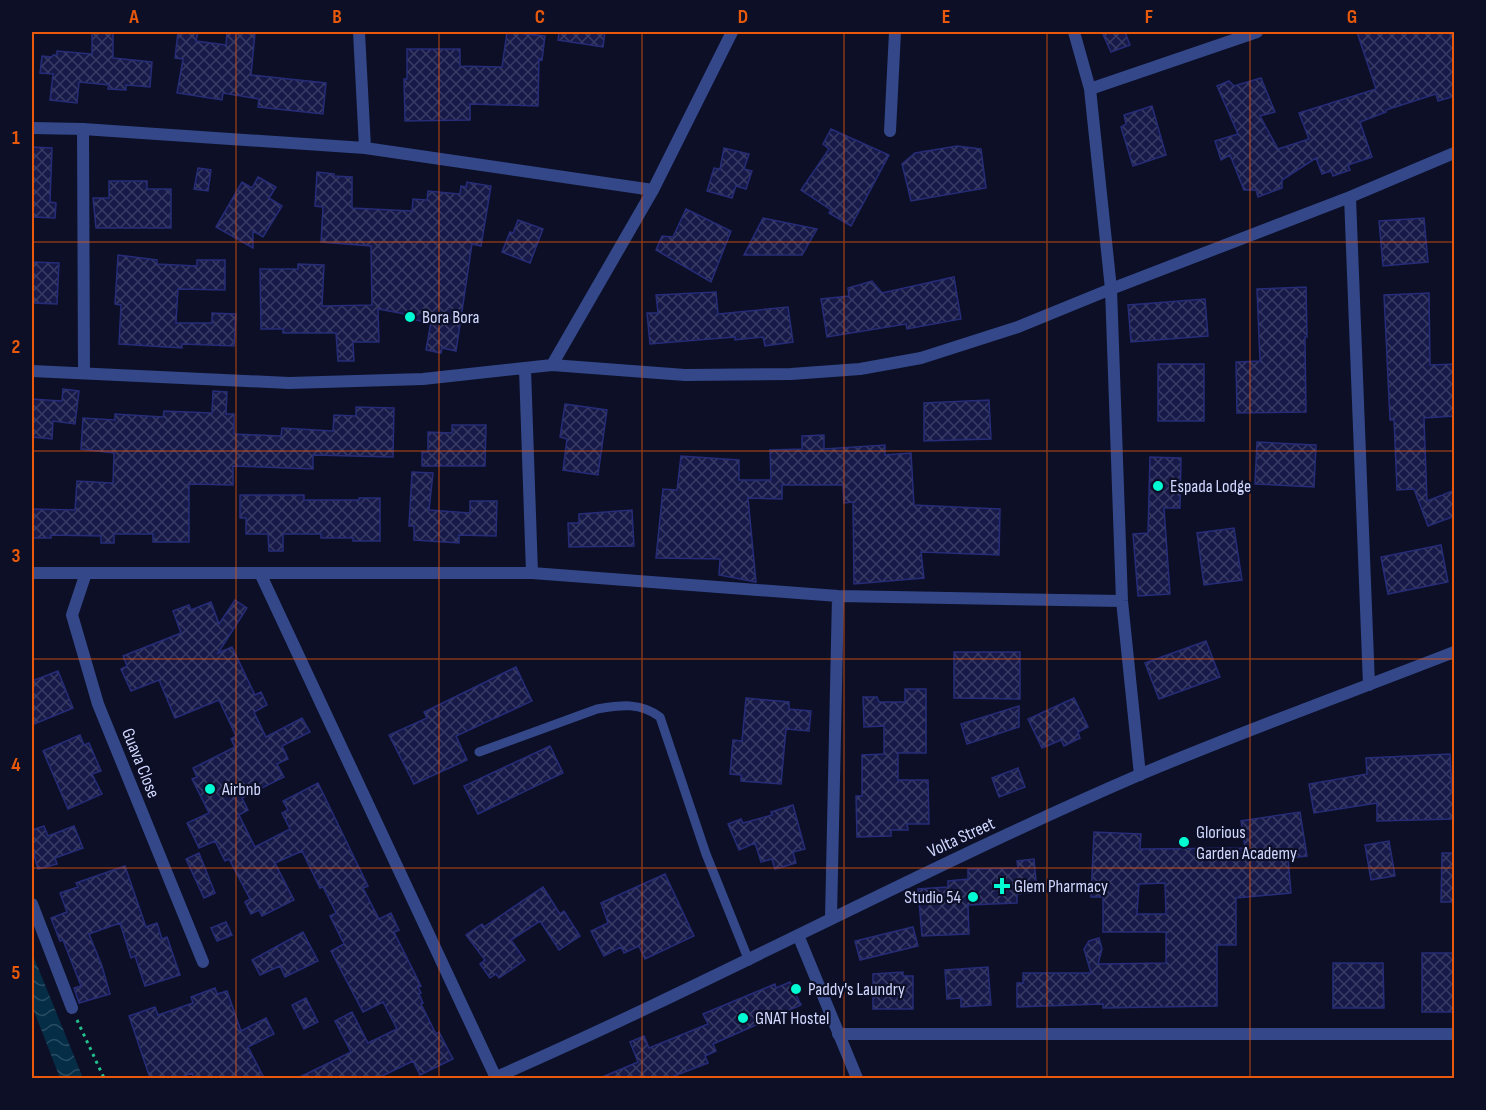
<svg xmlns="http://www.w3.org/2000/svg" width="1486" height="1110" viewBox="0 0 1486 1110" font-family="'Sofia Sans Condensed',sans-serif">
<defs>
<pattern id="water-waves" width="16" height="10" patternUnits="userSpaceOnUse" patternTransform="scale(1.5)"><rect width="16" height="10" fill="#052e46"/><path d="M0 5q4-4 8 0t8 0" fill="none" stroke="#284c62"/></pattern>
<pattern id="building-cross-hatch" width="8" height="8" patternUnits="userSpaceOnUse" patternTransform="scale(1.5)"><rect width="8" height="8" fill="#171a49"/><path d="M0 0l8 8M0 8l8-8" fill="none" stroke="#383b64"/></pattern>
</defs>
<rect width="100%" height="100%" fill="#0c0f26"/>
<path fill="url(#water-waves)" d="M32 953 83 1078H60L32 1006Z"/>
<path fill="url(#building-cross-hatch)" stroke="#262c77" stroke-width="1.5" fill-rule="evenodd" d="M92 32H113V58L152 62 150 87 126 85V90L108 89 109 85 79 82 77 103 50 100 53 74 40 73 42 56 52 57 53 55H57V51L92 54Z
M178 32H198L196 41 226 45 227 32 255 33 251 75 326 83 323 114 258 107 259 99 223 93 222 100 177 93 183 59 175 58Z
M507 32 545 36 542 60 539 59 538 106 470 104V120L405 121 404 79H407V49H460V66L502 67Z
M559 32H605L603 47 558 40Z
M1102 32H1125L1130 45 1111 52Z
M1357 32H1455V96L1438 101 1436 94 1386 110V112L1360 122 1372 157 1348 165 1350 170 1333 176 1331 171 1322 174 1316 158 1282 180V188L1258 197 1256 190H1244L1230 155 1221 160 1215 141 1238 134 1217 86 1229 81 1234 86 1261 78 1275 112 1260 116 1278 149 1309 139 1299 113 1376 89Z
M1152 106 1166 155 1133 166 1121 127 1126 124 1124 115Z
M831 129 889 155 851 226 829 213 831 210 801 190 829 149 823 144Z
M957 146 981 149 986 188 911 201 902 164 915 153Z
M32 147 52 148 50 202 56 203 55 218 32 217Z
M724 148 749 154 744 169 752 171 746 189 736 186 732 198 707 191 714 168 720 169Z
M198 168 211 170 208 191 194 189Z
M317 172 334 174V176L352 177V208L412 211 413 199 427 200 428 191 460 194 461 186 466 187 467 182 491 186 481 246 472 244 456 351 442 348 441 353 426 350 431 322 415 320 416 316 378 309 379 342H353L354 361H338L336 333H283V329H261L260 269H298V264L324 265 322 306 372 305 371 246 321 242 323 207 315 206Z
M258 177 276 187 269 198 282 206 263 237 253 231V248L216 227 242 182 252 188Z
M109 181H147V189H171V228H96L93 198H109Z
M686 209 731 231 711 282 656 250 662 236 673 237Z
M763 218 817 229 802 255H744Z
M1424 218 1428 262 1383 266 1379 221Z
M518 220 543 229 530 263 502 252 510 232 513 233Z
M118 255 157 260V264L197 266V260H225V290L178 289 176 323H212V313L236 314 234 346 182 344V348L119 344 121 305 115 304Z
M32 262 59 263 57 304 32 303Z
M954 277 961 319 907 329 906 324 827 337 821 299 849 296 848 288 872 281 882 293Z
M1306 287 1307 337H1305L1306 412 1237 413 1236 362 1260 361 1257 289Z
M716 292 718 314 788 307 793 342 765 346 763 337 735 340V337L650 344 647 313H658L656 295Z
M1429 293 1430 365 1455 364V416L1424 418 1427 501 1455 490V516L1428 526 1414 489 1397 490 1394 420H1390L1384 295Z
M1205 299 1208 336 1131 342 1128 305Z
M1158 364H1204V421H1158Z
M63 389 79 391 75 424 53 421 52 439 32 437V399L62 401Z
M213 391 227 392 226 414H234V434L281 436 282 428 333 431 334 415 356 416V407L394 408 393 457 313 455V469L233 466V485L189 484V542H153V534H114V543H101V536L51 535V538H32V509L75 510 77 481 113 483 114 453 81 449 83 418 115 420V414L163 417 164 411 212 413Z
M989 400 991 439 924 441V403Z
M565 404 607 410 598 475 563 470 567 439 560 437Z
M452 425H486L485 466H422V452H428V432L452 433Z
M824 435V449L885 445V455L911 453 914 505 1000 509 999 555 921 552 924 578 854 584 853 502 844 503 843 485H782V499L748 498 756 582 719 575 720 559 656 558 663 489 677 490 681 456 739 460V480H771L770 450 802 449V436Z
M1257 442 1316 445 1314 487 1255 484Z
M1150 457 1181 458 1180 508H1164L1170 594 1138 596 1133 534 1148 533Z
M412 472 433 473 429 510 470 513V501H497L496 536 459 535V543L414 540V526H409Z
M240 495H304V500H359V498H380V541H353V538H321V534H283V551H269L268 534H246V518H240Z
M632 510 634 546 569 547 568 523H579V514Z
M1234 528 1242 580 1204 585 1197 533Z
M1441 545 1448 582 1388 594 1381 557Z
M235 600 247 608 218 653 232 647 255 695 261 692 267 705 254 712 266 737 302 718 310 732 282 746 288 759 277 764 284 777 242 798 248 810 239 815 255 847 290 829 282 813 288 810 283 801 318 783 368 886 363 888 379 919 391 913 399 930 394 932 421 986 418 987 421 993 419 994 423 1003 421 1004 436 1034 439 1032 453 1059 420 1075 413 1061 378 1078H298L351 1052 335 1021 352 1012 368 1043 397 1029 383 1002 363 1012 345 978 331 951 344 944 330 916 336 913 323 887 320 888 302 851 275 863 294 900 262 916 259 910 251 914 245 902 250 899 229 859 225 861 215 841 199 848 187 823 209 813 192 779 197 777 193 768 235 747 231 739 236 736 219 700 175 718 159 680 131 691 121 669 127 666 123 656 181 633 173 611 189 605 191 610 211 602 219 624Z
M1206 641 1220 677 1159 699 1145 663Z
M954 652H1020V699L954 698Z
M516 667 532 701 456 736 467 760 414 784 389 735 427 718 424 712Z
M58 671 73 708 32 725V681Z
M905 689H926V753H898V780H928L929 824H907L908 830H891V836L857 837 856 796H862V755L884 754V726L864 727 863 697H877L879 702H905Z
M746 698 789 702V709L811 711 809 731 786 729 781 784 741 781V775L730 774 733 740 742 741Z
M1074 698 1088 727 1078 732 1080 738 1064 746 1061 740 1042 748 1028 719Z
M1019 706V727L967 744 961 724Z
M80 735 84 745 89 743 101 771 92 774 102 794 68 809 43 751Z
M550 746 563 773 478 814 464 786Z
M1450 754 1452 792H1455V819L1377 821V803L1314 813 1309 784 1367 774 1366 758Z
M1018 768 1025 787 999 797 992 778Z
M793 805 805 849 793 852 796 863 775 869 772 859 761 862 755 843 739 850 728 824 741 819 743 823 772 815 771 812Z
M1300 812 1307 856 1288 858 1291 893 1236 898V945H1217V1006L1103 1008V1004L1017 1007V983H1023V973H1091L1084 949 1089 941 1099 938 1102 949 1098 964 1166 963V932H1103V897H1091L1094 832 1141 834 1140 849 1245 848 1241 821ZM1165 883 1166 914H1137L1139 884Z
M44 826 48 836 74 826 83 848 55 858 57 864 38 869 32 848V830Z
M1389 841 1395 876 1371 880 1365 845Z
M199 853 215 893 204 898 186 859Z
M1442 853H1455V902H1441Z
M1034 859 1037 892 1017 894V903L968 905 969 934 922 936 918 889 948 887V881L968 879V869L1018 868 1017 861Z
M125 866 146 927 157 923 162 939 167 937 180 975 145 986 135 956 131 958 120 923 89 934 102 966 110 994 79 1003 74 988 81 986 63 940 60 941 51 918 67 912 60 893 78 887 76 883Z
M665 874 694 936 645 959 639 946 624 953 621 947 604 956 591 931 608 923 601 903Z
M543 887 560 914 564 911 580 936 559 950 540 921 511 940 525 960 499 978 496 974 490 978 480 964 485 960 466 935 482 924 484 927Z
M226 922 232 935 217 941 211 928Z
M913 927 918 946 860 960 855 941Z
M303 932 318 961 285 977 280 966 260 975 252 960Z
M1422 953H1455V1012H1422Z
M1333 963H1383L1384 1008H1333Z
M988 967 991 1005 961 1007V998L947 999 945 970Z
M903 972V976H913V1009H873V974Z
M790 982 801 1005 713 1044 716 1051 705 1056 708 1063 669 1078H600L638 1062 630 1042 644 1036 649 1048 708 1024 703 1014 775 984 776 988Z
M215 988 217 994 227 991 241 1031 266 1018 274 1034 248 1047 264 1078H194L192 1073 180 1078H150L129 1016 155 1007 158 1015 193 1003 191 997Z
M306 998 318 1022 304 1029 292 1005Z"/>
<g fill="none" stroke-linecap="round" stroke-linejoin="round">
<path stroke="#23c18e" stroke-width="3" stroke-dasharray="3 4.5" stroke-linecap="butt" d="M77 1020 104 1078"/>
<path stroke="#334789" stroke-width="9" d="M479 752 597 709C621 705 640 702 660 717L706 854 749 961"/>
<path stroke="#334789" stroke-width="12" d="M359 32 365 148
M1074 32 1090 89 1111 289 1122 601 1140 775
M1090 89 1257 32
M32 128 83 129 365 148 653 190
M83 129 84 373
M890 131 895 32
M1350 197 1369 685
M552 365 653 190 732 32
M525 369 532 573
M32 371 289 383 423 379 552 365 685 375 791 374 860 369 921 358 1018 327 1111 289 1350 197 1454 153
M32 573H532L838 596 1122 601
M86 573 72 615 98 704 203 962
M260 573 496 1078
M32 904 72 1008
M831 918 838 596
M838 1034H1454"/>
<path stroke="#334789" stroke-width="12" d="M798 935 857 1078
M494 1078C712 983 921 869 1139 775 1243 731 1349 693 1454 652"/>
</g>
<path fill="none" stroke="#e8590c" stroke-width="1.5" stroke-opacity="0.55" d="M236 32V1078M439 32V1078M642 32V1078M844 32V1078M1047 32V1078M1250 32V1078M32 242H1454M32 451H1454M32 659H1454M32 868H1454"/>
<g fill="#00fcd2" stroke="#0c0f26" stroke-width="2">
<circle cx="410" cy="317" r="6"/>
<circle cx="1158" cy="486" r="6"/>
<circle cx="210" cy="789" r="6"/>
<circle cx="1184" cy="842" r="6"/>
<path d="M999 877h6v6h6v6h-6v6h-6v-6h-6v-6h6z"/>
<circle cx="973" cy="897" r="6"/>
<circle cx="796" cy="989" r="6"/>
<circle cx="743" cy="1018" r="6"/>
</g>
<g text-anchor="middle" stroke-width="4.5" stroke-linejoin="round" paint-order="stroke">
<g font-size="18" fill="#d1d8ff" stroke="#0c0f26" text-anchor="start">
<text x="422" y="323">Bora Bora</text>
<text x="1170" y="492">Espada Lodge</text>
<text x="222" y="795">Airbnb</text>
<text x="1196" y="838">Glorious<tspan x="1196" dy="21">Garden Academy</tspan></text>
<text x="1014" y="892">Glem Pharmacy</text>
<text x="961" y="903" text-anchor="end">Studio 54</text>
<text x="808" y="995">Paddy's Laundry</text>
<text x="755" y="1024">GNAT Hostel</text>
</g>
<g font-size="18" fill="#d1d8ff" stroke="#0c0f26">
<text transform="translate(141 763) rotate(68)" y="6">Guava Close</text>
<text transform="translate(961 837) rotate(-25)" y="6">Volta Street</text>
</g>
</g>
<rect width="1486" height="1110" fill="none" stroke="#0c0f26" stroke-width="66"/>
<rect x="33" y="33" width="1420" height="1044" fill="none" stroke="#e8590c" stroke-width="2"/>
<g font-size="20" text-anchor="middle" font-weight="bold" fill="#e8590c">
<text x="134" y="23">A</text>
<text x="337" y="23">B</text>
<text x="540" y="23">C</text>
<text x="743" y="23">D</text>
<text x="946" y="23">E</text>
<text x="1149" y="23">F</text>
<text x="1352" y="23">G</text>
<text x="16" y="144">1</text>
<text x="16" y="353">2</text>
<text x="16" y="562">3</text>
<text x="16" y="771">4</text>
<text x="16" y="979">5</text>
</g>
</svg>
